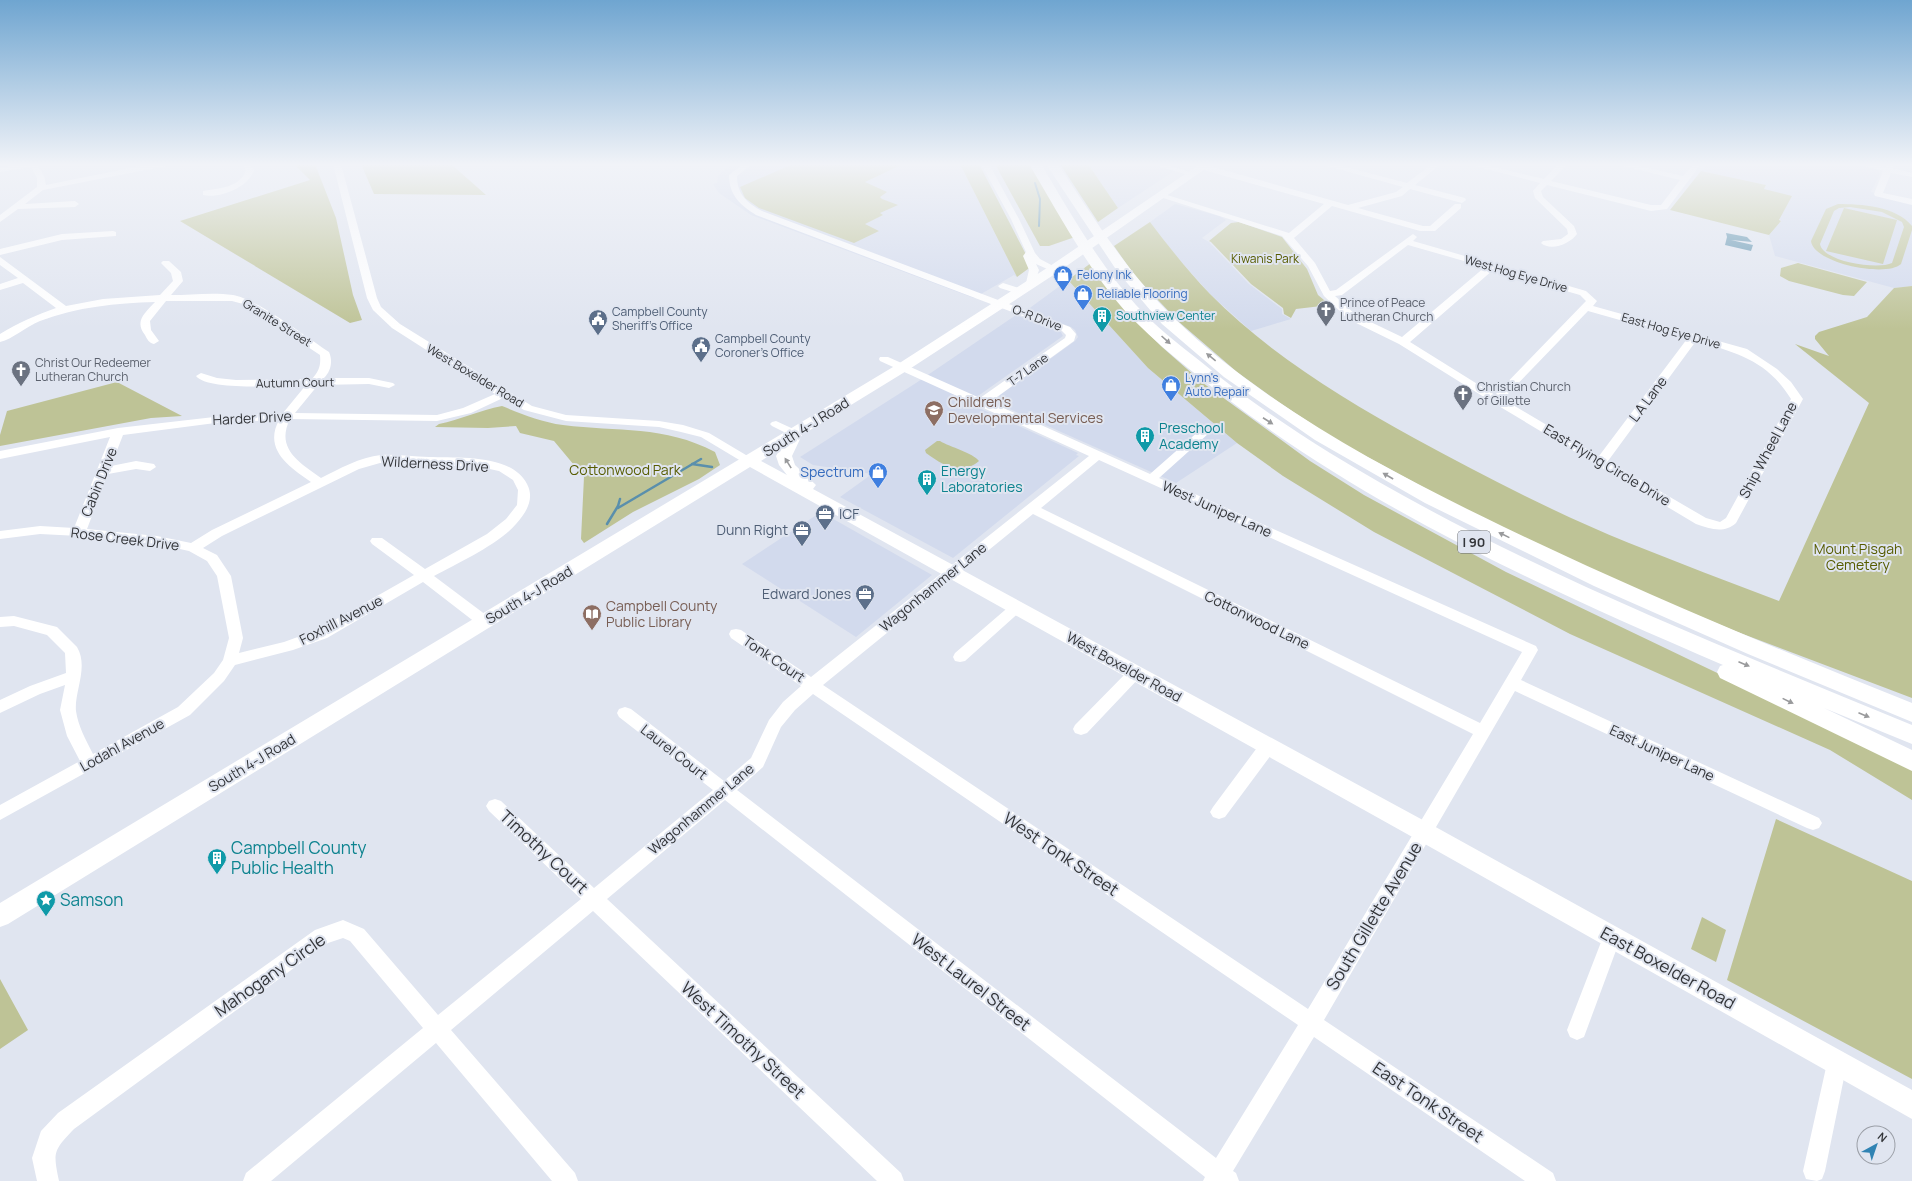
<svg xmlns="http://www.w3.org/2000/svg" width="1912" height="1181" viewBox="0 0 1912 1181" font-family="Manrope,sans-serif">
<rect width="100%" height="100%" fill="#e0e5f0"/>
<path fill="#d2daed" d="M732 164H960L1017 277 1014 275 974 298 751 215 719 193 713 184 717 183 718 176 723 171Z
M1088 164H1185L1118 208Z
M1707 164H1852L1877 169 1880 174 1871 192 1912 202V286L1894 288 1775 256 1769 235 1781 221 1764 189 1766 185 1701 171Z
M1175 204 1219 216 1226 220 1202 238 1209 242 1249 284 1282 309V314L1291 319 1251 331 1211 295 1176 256 1150 222Z
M1068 280 1148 368 1237 443 1176 483 996 403 1000 395 1075 341 1078 337 1075 330 1071 327 1027 310Z
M1016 315 1061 332 1063 336 968 403 1078 453 1076 455 1079 456 953 558 840 497 872 474 813 465 800 457 916 383Z
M821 512 932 575 856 637 742 564Z"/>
<path fill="#bec396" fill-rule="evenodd" d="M294 164H315L336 218 353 295 362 320 350 323 180 221 310 180Z
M361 164H451L486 195 374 194Z
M793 164H903L865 182 887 192 880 197 882 199 898 205 880 213 883 215 865 224 879 231 854 243 759 208 745 198 740 187Z
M960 164H979L1032 266 1017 277Z
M995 164H1030L1075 237 1049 246H1040Z
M1060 164H1088L1118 208 1098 222Z
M1701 171 1766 185 1764 189 1792 196 1779 220 1781 221 1769 235 1670 210Z
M1838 204C1861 204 1896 206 1912 226V230L1901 264C1886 278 1813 263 1811 241L1826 209ZM1850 207 1882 212 1902 222 1904 227 1892 263C1878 270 1823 262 1820 244L1834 211 1839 208Z
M1844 208 1897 220 1883 264 1826 251Z
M1150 222C1169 247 1188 271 1210 294 1268 353 1342 398 1414 438 1484 476 1555 513 1629 543 1679 563 1729 582 1779 601L1869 403 1795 344 1829 356 1815 339V336L1819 332 1867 317 1894 288 1912 286V698L1735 631 1532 546 1336 440 1280 403 1237 372 1179 322 1135 276 1114 246Z
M1239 222 1282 237 1307 269 1318 295 1330 305 1296 309 1291 318 1284 314 1283 308 1251 284 1211 242 1209 241 1231 223Z
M1091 263 1125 310 1162 347 1203 383 1310 461 1364 495 1506 572 1912 766V800L1830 750 1570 634 1374 532 1283 476 1237 443 1148 368 1068 280Z
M1798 263 1867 282 1854 296 1843 295 1789 281 1780 276 1781 268Z
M117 382 182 416 151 418 0 446V435L7 411Z
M502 406C522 414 541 422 563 425 618 432 664 425 715 452L720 465 699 479 633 512 584 543 581 539 584 477 554 441 520 433 516 426 488 428 435 427 439 424C460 420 480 410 502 406Z
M937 441H940C950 447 973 453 979 461 960 477 943 465 926 453L925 450Z
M1776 819 1912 881V1079L1727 980Z
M1702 917 1726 930 1716 962 1691 949Z
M0 979 28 1030 0 1049Z"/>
<path fill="#5a8fac" d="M1726 233 1747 237 1752 242 1731 240 1753 245 1751 251 1725 245 1727 237Z"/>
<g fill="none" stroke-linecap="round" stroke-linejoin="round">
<path stroke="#5a8fac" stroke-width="2" d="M1035 183 1040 199 1039 226"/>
<path stroke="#5a8fac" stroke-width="2.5" d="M692 464 712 467
M618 508 701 459
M607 524 618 506 620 499"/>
<path fill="#fff" fill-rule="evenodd" d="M21 164H40L38 166 44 176 46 185 150 164H170L166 166 43 190 25 204 75 201 79 204 75 207 18 209 0 222V215L37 187V178L31 167 0 172V168Z
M242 164H250L254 170C249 187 220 199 203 195V191C219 188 240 188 246 170Z
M333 164H341L377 298 381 307 400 324 532 406 566 415 659 421 683 425 709 433 756 461 754 464H746L701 437 681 432 659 427 566 421 524 410 503 398 471 413 437 421 290 419C275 449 300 463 321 478 339 469 360 457 381 455 396 454 413 457 429 457 458 458 512 454 527 484 535 499 526 513 516 524 499 544 458 563 434 576L490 618 492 622 490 626 485 627 480 626 423 582 327 638 293 650 235 665 224 681 190 715 0 820V805L80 761 67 736 60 710 65 685 40 694 0 713V700L30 686 66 673 65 653 47 635 14 626 0 627V617L14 616 57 627 77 647C89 667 74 692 76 711 78 726 86 740 93 754L178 707 214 673 223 660 229 638 217 576 207 561 189 551 157 544 79 536 40 534 0 539V531L40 526 74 528 110 437 0 459V451L118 428 223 416 283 413 306 385C285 386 207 391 196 376L201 373 217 378 236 380 312 379C319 371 321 366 320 355L243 304 232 301H166L150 321 151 330 159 341 154 344C149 343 147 339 145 335 134 321 145 313 155 302 116 303 77 307 40 321 27 326 13 339 0 342V334C18 323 36 315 56 308L23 283 0 290V284L18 278 0 265V257L66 306 103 299 160 295 173 281 171 273 161 263 163 261H169L181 272 183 281 171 295C191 295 213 292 233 295 257 299 306 337 329 352 333 361 331 371 324 378H369L393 383 395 385 389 388 369 384 318 385 295 413 437 415 463 408 495 394 392 328 373 310 367 298ZM279 420C263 450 290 467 311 482L212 530 191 543 157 536 87 529 108 474 136 469 150 471 156 467 154 464 136 461 111 466 123 435 223 422ZM380 463 480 467 499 471 513 480 518 490 517 505 506 519 487 534 425 569 382 538H372L370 541 372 544 414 575 317 630 284 642 239 653 243 638 231 576 217 555 203 548 222 536 359 469Z
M743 164H752L737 176C737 194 747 203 762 211L1070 327 1076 334 1074 341 990 402 1150 474 1200 430H1208L1210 432 1208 434 1159 478 1536 646 1538 650 1521 680 1819 818 1822 823 1819 828 1813 830 1807 828 1515 691 1324 1020 1553 1173 1556 1181H1525L1314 1037 1233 1171 1236 1173 1239 1181H1203L1205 1177 725 800 607 899 901 1173 904 1181H877L593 911 451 1030 575 1173 578 1181H552L436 1043 271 1181H243L246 1173 423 1028 350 941 343 938 328 943 74 1129C53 1151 53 1152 59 1181H37L32 1158 41 1131 58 1113 315 930 343 920 364 929 438 1015 581 899 489 811 486 806 489 801 495 799 501 801 594 888 713 790 619 717 617 713 619 709 625 707 631 709 724 781 751 758 769 720 783 702 801 686 731 638 729 634 731 630 736 629 741 630 811 677 1089 456 880 361 879 359 880 357H888L980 398 1065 338 1066 335 1062 331 756 215C740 205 729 195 729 175ZM1099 460 1522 652 1480 723 1041 508ZM1033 514 1473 734 1308 1009 823 685ZM813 694 1298 1025 1216 1158 737 790 763 767 781 727 795 710Z
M981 164H989L1019 219 1035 253 1040 259 1059 269 1054 272 1036 264 1039 270 1034 285 1031 286 1026 283 1029 270 1023 256 1026 252 1011 219Z
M1150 164H1164L1196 174 1192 176Z
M1320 164H1334L1407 183 1432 164H1441L1415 185 1465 198 1466 200 1462 203 1410 189 1402 196 1358 208 1423 226H1430L1455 204H1461V208L1435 231H1420L1332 206 1294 238 1315 263 1330 291 1336 290 1413 234 1417 237 1413 241 1586 291 1597 301 1593 306 1747 349 1777 369 1791 382 1803 399 1736 523C1724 534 1710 529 1696 524L1492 402 1399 344 1348 319 1324 296 1308 266 1282 236 1157 196 1158 194H1164L1289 233 1324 204 1200 169V165H1206L1348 205 1396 192 1403 187ZM1408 245 1485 267 1402 337 1356 315 1335 296 1342 295ZM1493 270 1580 295 1586 301 1495 395 1410 342ZM1588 311 1687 339 1599 456 1503 399ZM1696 341C1737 353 1767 360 1791 399L1726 518 1720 522 1706 518 1608 461Z
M1467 164H1481L1544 179 1559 164H1568L1551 181 1651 205H1661L1680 180 1615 164H1630L1683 176 1693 164H1701L1667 209 1651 211 1547 185 1541 191 1543 197 1574 226 1577 234C1571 243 1551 252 1541 243L1543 241 1561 239 1568 234 1567 229 1535 198 1533 191 1540 183Z
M1858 164H1874L1885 167 1886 164H1894L1892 168 1912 173V177L1891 173 1883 193 1912 199V205L1875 196 1874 194 1883 171Z
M113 231 116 232V236L62 240 0 255V249L62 234Z
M1003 283 1022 289 1024 291 1019 294 1000 288 998 286Z
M776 421 800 432 802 434 796 438 772 426 770 424 772 422Z
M1017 602 1022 604 1024 607 1022 610 965 661 960 662 955 661 953 657 955 653 1012 604Z
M1135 667 1140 669 1143 673 1140 677 1087 733 1081 735 1075 733 1073 729 1075 725 1130 669Z
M1268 740 1274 741 1276 746 1274 751 1225 817 1219 819 1213 817 1210 812 1213 807 1262 741Z
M1612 928 1619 931 1621 937 1584 1037 1577 1040 1570 1037 1567 1030 1603 937 1605 931Z
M1837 1053 1844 1056 1847 1063 1825 1171 1822 1179 1817 1181 1806 1179 1803 1171 1827 1063 1830 1056Z"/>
<path fill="#fff" fill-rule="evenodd" d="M1200 164H1212L1058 272 908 370 802 435 792 456 795 465 816 485 813 489 1432 825 1912 1090V1119L1416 839 750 467 8 924 0 927V903L898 364 1050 266ZM780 449 776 456 779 465 787 475 761 461Z"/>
<path fill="#fff" fill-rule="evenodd" d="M1029 164H1041C1070 212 1098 263 1136 305 1155 326 1178 344 1200 361 1241 395 1285 425 1330 453 1513 565 1714 643 1912 725V744L1824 708 1912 750V771L1720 678 1717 672 1720 666 1723 665C1550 591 1375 512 1225 397 1191 371 1155 343 1125 311 1087 268 1059 214 1029 164Z
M1046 164H1058C1093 217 1127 272 1173 317 1264 406 1390 472 1504 527 1637 591 1774 648 1912 703V722L1748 654 1594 586 1425 503 1315 440 1224 377 1162 324 1117 271Z"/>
</g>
<defs><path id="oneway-solid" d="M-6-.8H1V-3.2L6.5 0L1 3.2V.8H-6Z"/></defs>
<g fill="#999a9c">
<use href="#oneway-solid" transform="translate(1166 340) rotate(42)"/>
<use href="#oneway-solid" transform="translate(1211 357) rotate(-141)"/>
<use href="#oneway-solid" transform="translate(1268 421) rotate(33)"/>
<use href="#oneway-solid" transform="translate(788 463) rotate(-122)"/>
<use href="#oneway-solid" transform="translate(1388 476) rotate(-150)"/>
<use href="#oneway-solid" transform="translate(1504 535) rotate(-154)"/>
<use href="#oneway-solid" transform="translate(1744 664) rotate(23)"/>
<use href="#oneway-solid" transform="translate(1788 701) rotate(26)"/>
<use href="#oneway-solid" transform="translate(1864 715) rotate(23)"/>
</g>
<linearGradient id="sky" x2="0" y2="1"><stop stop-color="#6fa5d0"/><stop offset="0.5" stop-color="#f1f3f8"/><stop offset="1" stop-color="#f1f3f8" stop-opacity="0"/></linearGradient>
<rect width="1912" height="329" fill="url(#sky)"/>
<defs>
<g id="shop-pin" transform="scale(1)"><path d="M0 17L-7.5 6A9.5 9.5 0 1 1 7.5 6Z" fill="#3f7fe0" stroke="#e0e5f0"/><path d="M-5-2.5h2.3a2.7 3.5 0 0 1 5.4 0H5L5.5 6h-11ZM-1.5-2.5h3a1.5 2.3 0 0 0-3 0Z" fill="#fff"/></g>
<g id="church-pin" transform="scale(1)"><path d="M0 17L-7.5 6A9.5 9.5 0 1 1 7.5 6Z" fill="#6b7280" stroke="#e0e5f0"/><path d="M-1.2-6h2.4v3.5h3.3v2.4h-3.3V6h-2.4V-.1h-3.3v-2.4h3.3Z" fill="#fff"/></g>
<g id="building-pin" transform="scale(1)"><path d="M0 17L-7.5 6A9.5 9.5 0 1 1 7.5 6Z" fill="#0f9aa8" stroke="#e0e5f0"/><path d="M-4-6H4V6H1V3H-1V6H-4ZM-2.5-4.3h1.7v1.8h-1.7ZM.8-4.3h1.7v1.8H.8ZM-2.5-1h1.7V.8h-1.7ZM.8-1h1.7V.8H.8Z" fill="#fff"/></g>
<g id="civic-pin" transform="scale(1)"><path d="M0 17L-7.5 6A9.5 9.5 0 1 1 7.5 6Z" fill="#5c6f8a" stroke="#e0e5f0"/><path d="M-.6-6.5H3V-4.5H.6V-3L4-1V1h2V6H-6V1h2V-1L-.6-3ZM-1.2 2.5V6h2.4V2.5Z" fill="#fff"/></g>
<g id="school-pin" transform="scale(1)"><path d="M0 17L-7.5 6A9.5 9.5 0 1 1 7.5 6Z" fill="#8d6e63" stroke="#e0e5f0"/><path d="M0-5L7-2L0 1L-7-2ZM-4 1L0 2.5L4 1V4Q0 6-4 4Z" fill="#fff"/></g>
<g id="office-pin" transform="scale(1)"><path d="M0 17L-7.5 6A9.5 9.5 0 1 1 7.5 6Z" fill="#5c6f8a" stroke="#e0e5f0"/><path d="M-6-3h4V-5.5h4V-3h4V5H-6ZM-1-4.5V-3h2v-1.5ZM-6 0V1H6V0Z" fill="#fff"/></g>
<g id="library-pin" transform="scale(1)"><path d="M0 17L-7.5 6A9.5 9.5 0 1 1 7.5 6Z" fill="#8d6e63" stroke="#e0e5f0"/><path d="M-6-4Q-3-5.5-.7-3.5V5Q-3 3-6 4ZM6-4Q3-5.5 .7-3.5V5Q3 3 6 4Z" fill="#fff"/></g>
<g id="sight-pin" transform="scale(1)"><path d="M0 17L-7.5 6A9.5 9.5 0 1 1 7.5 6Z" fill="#0f9aa8" stroke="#e0e5f0"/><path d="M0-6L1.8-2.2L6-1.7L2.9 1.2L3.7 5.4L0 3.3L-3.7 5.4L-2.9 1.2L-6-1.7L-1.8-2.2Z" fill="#fff"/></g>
</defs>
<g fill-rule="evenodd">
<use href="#shop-pin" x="1063" y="275"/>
<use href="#shop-pin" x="1083" y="294"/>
<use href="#church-pin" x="1326" y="310"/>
<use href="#building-pin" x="1102" y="316"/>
<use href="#civic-pin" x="598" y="319"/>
<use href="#civic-pin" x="701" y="346"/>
<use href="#church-pin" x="21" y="370"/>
<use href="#shop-pin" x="1171" y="385"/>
<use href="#church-pin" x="1463" y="394"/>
<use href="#school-pin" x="934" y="410"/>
<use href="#building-pin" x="1145" y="436"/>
<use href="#shop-pin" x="878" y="472"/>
<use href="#building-pin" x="927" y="479"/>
<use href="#office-pin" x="825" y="514"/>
<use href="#office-pin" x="802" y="530"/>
<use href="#office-pin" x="865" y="594"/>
<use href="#library-pin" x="592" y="614"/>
<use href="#building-pin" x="217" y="858"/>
<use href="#sight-pin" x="46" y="900"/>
</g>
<g text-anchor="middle" stroke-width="4" stroke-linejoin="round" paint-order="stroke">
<g font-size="12" fill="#575c00" stroke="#e0e5f0">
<text x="1265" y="263">Kiwanis Park</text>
</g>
<g font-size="12" fill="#333539" stroke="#e0e5f0">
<text transform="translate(1516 274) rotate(16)" y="4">West Hog Eye Drive</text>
<text transform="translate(1037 318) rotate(21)" y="4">O-R Drive</text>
<text transform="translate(277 323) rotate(32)" y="4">Granite Street</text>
<text transform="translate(1671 331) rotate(16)" y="4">East Hog Eye Drive</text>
<text transform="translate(1028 370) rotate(-36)" y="4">T-7 Lane</text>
<text transform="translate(475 376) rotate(31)" y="4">West Boxelder Road</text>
<text transform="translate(295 383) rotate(-1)" y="4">Autumn Court</text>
</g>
<g font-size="12" fill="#366cbe" stroke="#e0e5f0" text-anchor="start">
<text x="1077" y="279">Felony Ink</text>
<text x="1097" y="298">Reliable Flooring</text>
<text x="1185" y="382">Lynn's<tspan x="1185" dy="14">Auto Repair</tspan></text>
</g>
<g font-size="12" fill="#5b616d" stroke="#e0e5f0" text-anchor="start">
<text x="1340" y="307">Prince of Peace<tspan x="1340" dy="14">Lutheran Church</tspan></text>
<text x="35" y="367">Christ Our Redeemer<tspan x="35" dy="14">Lutheran Church</tspan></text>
<text x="1477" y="391">Christian Church<tspan x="1477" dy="14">of Gillette</tspan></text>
</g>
<g font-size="12" fill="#4e5e75" stroke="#e0e5f0" text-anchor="start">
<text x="612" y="316">Campbell County<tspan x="612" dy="14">Sheriff's Office</tspan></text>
<text x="715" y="343">Campbell County<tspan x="715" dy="14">Coroner's Office</tspan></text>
</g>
<g font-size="12" fill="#0d838f" stroke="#e0e5f0" text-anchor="start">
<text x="1116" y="320">Southview Center</text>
</g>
<rect fill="#e0e5f0" stroke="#676a70" stroke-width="1" x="1458" y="531" width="32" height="22" rx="3"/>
<g font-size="13" font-weight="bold" fill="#333539">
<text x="1474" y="547">I 90</text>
</g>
<g font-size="14" fill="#333539" stroke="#e0e5f0">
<text transform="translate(1648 399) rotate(-53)" y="5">L A Lane</text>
<text transform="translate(252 418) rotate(-3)" y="5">Harder Drive</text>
<text transform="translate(806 427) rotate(-32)" y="5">South 4-J Road</text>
<text transform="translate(1768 450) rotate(-62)" y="5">Ship Wheel Lane</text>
<text transform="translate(435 464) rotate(3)" y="5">Wilderness Drive</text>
<text transform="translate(1607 465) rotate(31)" y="5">East Flying Circle Drive</text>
<text transform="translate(99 482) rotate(-68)" y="5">Cabin Drive</text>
<text transform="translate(1217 509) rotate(24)" y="5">West Juniper Lane</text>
<text transform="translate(125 539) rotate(7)" y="5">Rose Creek Drive</text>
<text transform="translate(933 587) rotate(-39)" y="5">Wagonhammer Lane</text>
<text transform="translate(529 595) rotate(-31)" y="5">South 4-J Road</text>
<text transform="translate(341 620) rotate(-27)" y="5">Foxhill Avenue</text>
<text transform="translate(1257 620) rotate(26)" y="5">Cottonwood Lane</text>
<text transform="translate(774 659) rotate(34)" y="5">Tonk Court</text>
<text transform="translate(1124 667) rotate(29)" y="5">West Boxelder Road</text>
<text transform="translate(122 745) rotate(-29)" y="5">Lodahl Avenue</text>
<text transform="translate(674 752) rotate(38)" y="5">Laurel Court</text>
<text transform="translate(1662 753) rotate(25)" y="5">East Juniper Lane</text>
<text transform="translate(252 763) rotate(-31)" y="5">South 4-J Road</text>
<text transform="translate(701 809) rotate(-40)" y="5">Wagonhammer Lane</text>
</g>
<g font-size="14" fill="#785e54" stroke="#e0e5f0" text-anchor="start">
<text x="948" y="407">Children's<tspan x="948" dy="16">Developmental Services</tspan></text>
<text x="606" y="611">Campbell County<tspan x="606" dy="16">Public Library</tspan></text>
</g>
<g font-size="14" fill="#0d838f" stroke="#e0e5f0" text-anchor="start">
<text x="1159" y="433">Preschool<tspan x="1159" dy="16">Academy</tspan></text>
<text x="941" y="476">Energy<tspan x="941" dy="16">Laboratories</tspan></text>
</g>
<g font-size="14" fill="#575c00" stroke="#e0e5f0">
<text x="625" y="475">Cottonwood Park</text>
<text x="1858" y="554">Mount Pisgah<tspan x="1858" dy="16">Cemetery</tspan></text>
</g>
<g font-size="14" fill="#366cbe" stroke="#e0e5f0" text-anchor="end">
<text x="864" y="477">Spectrum</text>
</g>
<g font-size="14" fill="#4e5e75" stroke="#e0e5f0" text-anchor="end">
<text x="839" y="519" text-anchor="start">ICF</text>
<text x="788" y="535">Dunn Right</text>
<text x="851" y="599">Edward Jones</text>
</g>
<g font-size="17" fill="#0d838f" stroke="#e0e5f0" text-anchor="start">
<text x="231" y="854">Campbell County<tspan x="231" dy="20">Public Health</tspan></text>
<text x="60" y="906">Samson</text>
</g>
<g font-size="17" fill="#333539" stroke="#e0e5f0">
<text transform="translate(544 852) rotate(43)" y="6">Timothy Court</text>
<text transform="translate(1061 854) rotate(34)" y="6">West Tonk Street</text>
<text transform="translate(1374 916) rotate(-59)" y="6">South Gillette Avenue</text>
<text transform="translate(1668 968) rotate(29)" y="6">East Boxelder Road</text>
<text transform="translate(270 975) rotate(-35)" y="6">Mahogany Circle</text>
<text transform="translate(971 982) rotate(38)" y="6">West Laurel Street</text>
<text transform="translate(743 1040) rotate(43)" y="6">West Timothy Street</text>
<text transform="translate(1428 1102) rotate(34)" y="6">East Tonk Street</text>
</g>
</g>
<g transform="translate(1876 1145) rotate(40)"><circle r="19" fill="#e0e5f0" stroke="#9b9fa7"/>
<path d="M0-3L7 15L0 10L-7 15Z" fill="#3083b3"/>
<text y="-6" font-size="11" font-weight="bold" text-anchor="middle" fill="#333539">N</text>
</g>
</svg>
